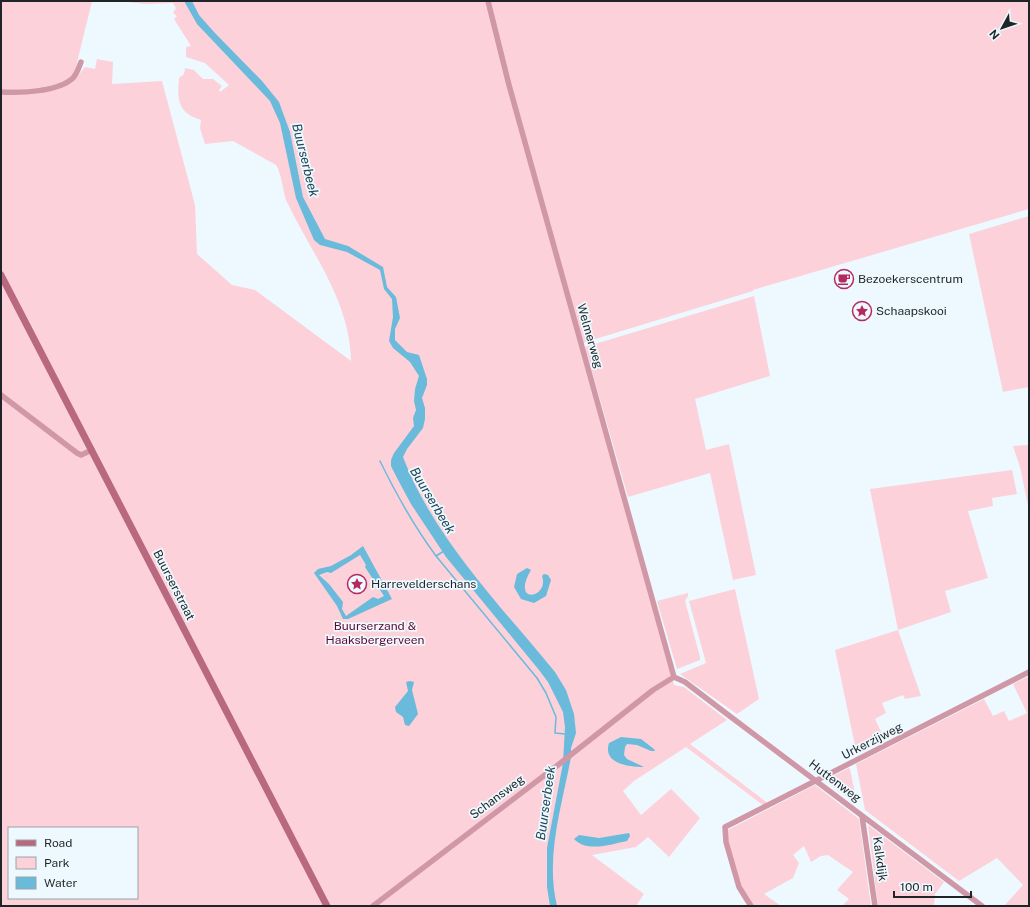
<svg xmlns="http://www.w3.org/2000/svg" width="1030" height="907" viewBox="0 0 1030 907" font-family="'Public Sans',sans-serif">
<rect width="100%" height="100%" fill="#edf9ff"/>
<path fill="#fcd1da" fill-rule="evenodd" d="M1 1H92L74 75C55 90 24 89 1 90Z
M119 1H184L185 3 191 1H1029V209L753 290V291L579 344 674 685 684 687 727 720 690 744 769 804 764 806 686 747 634 781 623 791 641 815 671 789 700 818 669 857 648 837 636 847 592 855 644 894 636 906H1V94L70 83 77 77 85 67 95 69 97 59 113 62 112 84 162 81 195 205 197 254 232 285 255 290 351 361C350 300 311 253 286 200 283 191 281 172 276 165L233 141 205 144 200 128 201 120C178 113 177 100 179 78L184 74 185 68 194 70 203 79H213L222 86 219 90 220 92 229 85 205 63 186 57V47L191 46 174 19 177 16 173 13 176 8 173 3 145 4ZM9 828H137V898H9Z
M1029 216V387L1003 392 969 234Z
M754 296 770 376 695 399 706 450 729 444 756 575 733 580 710 473 628 497 585 347Z
M1029 445V510L1020 467 1013 446Z
M1012 470 1017 494 992 498 993 506 968 511 988 578 945 591 951 612 898 630 921 696 905 699 903 695 882 703 886 713 875 719 885 740 857 755 835 650 898 630 870 489Z
M735 589 759 699 737 714 680 674 706 663 689 601Z
M688 593V596L685 601 700 657V660L677 669 657 601Z
M1029 676V906H1004L1023 885 997 858 959 881 865 810 856 764 984 699 993 716 1004 711 1009 721 1027 713 1013 684Z
M849 768 850 769 857 804 825 780Z
M815 785 859 819 871 906H842L849 899 837 890 853 872 828 855 821 856 811 862 804 846 793 855 799 863 793 878 764 894 781 906H748C733 890 729 853 724 832Z
M868 825 944 882 935 894 934 906H878Z"/>
<path fill="#69badb" fill-rule="evenodd" d="M184 1H192L199 15 214 32 262 81 279 102 290 132 303 197 325 239 348 246 383 267 387 287 396 297 400 318 395 329V340L407 352 419 355 427 379V385L422 398 425 408V419L423 428 407 449 403 457C433 537 501 606 555 672L566 690 574 714 576 733 571 748V757C562 806 545 856 557 906H550L547 887V848L563 763 565 727 563 712 548 682 539 670 446 557 411 504 397 478 391 466V460L394 453 414 426 413 418 416 410 414 401 415 389 419 376 410 362 393 348 389 341 393 317 392 299 384 289 380 270 347 252 320 245 314 240 296 198 280 123 270 101 197 24Z
M363 546 392 599 348 619H343L337 606 314 573 318 569 331 566 351 555ZM360 555 366 565 365 567 384 596 378 599 373 597 346 616 342 609 343 602 329 584 319 575 327 572 331 573Z
M527 568 531 570C510 606 550 598 542 576L544 574 548 575 551 580 546 596 534 603 521 599 514 587 517 574Z
M410 681 414 682 412 690 418 714 409 726 405 725 403 717 396 712 395 707 408 691 406 682Z
M621 737 641 739 654 749 655 751H651L637 745 627 744 625 747 624 755 627 759 644 767C630 767 602 764 609 743Z
M629 833 630 836 627 841C612 844 587 853 574 839L579 835 599 838Z"/>
<g fill="none" stroke-linecap="round" stroke-linejoin="round">
<path stroke="#69badb" stroke-width="1.5" d="M380 461C396 494 414 526 436 556L444 551
M436 556 537 678 546 693 556 717 555 733 565 734"/>
<path stroke="#d098a6" stroke-width="5.5" d="M488 1 509 85 674 677
M1 92C21 93 58 92 73 78 77 74 79 67 81 62
M1 395 77 453 81 455 92 450
M674 677 685 682 727 714 982 906
M862 816 875 906
M373 906 558 765 653 690 674 677
M751 906 739 887 726 842 725 827 1029 672"/>
<path stroke="#b8697f" stroke-width="7" d="M1 275 327 906"/>
</g>
<defs>
<g id="cafe-ring" transform="scale(1)"><circle r="9.5" fill="#edf9ff" stroke="#b6295f" stroke-width="1.5"/><path d="M-5.5-4.5H6V0H3Q3 3.5 0 3.5H-2.5Q-5.5 3.5-5.5 0ZM3-3.2v2h1.7v-2ZM-6 4.5H4V6H-6Z" fill="#b6295f"/></g>
<g id="sight-ring" transform="scale(1)"><circle r="9.5" fill="#edf9ff" stroke="#b6295f" stroke-width="1.5"/><path d="M0-6L1.8-2.2L6-1.7L2.9 1.2L3.7 5.4L0 3.3L-3.7 5.4L-2.9 1.2L-6-1.7L-1.8-2.2Z" fill="#b6295f"/></g>
</defs>
<g fill-rule="evenodd">
<use href="#cafe-ring" x="844" y="279"/>
<use href="#sight-ring" x="862" y="311"/>
<use href="#sight-ring" x="357" y="584"/>
</g>
<g text-anchor="middle" stroke-width="3.5" stroke-linejoin="round" paint-order="stroke">
<g font-size="12" fill="#1f2527" stroke="#edf9ff" text-anchor="start">
<text x="858" y="283">Bezoekerscentrum</text>
<text x="876" y="315">Schaapskooi</text>
<text x="371" y="588">Harrevelderschans</text>
</g>
<g font-size="12" fill="#1f2527" stroke="#edf9ff">
<text transform="translate(590 336) rotate(74)" y="4">Welmerweg</text>
<text transform="translate(174 585) rotate(63)" y="4">Buurserstraat</text>
<text transform="translate(872 741) rotate(-27)" y="4">Urkerzijweg</text>
<text transform="translate(835 781) rotate(37)" y="4">Huttenweg</text>
<text transform="translate(497 797) rotate(-37)" y="4">Schansweg</text>
<text transform="translate(880 859) rotate(82)" y="4">Kalkdijk</text>
</g>
<g font-size="12" fill="#61072d" stroke="#edf9ff">
<text x="375" y="630">Buurserzand &amp;<tspan x="375" dy="14">Haaksbergerveen</tspan></text>
</g>
<g font-size="13" font-style="italic" fill="#204554" stroke="#edf9ff">
<text transform="translate(306 160) rotate(76)" y="5">Buurserbeek</text>
<text transform="translate(433 500) rotate(59)" y="5">Buurserbeek</text>
<text transform="translate(545 803) rotate(-82)" y="5">Buurserbeek</text>
</g>
</g>
<rect width="1030" height="907" fill="none" stroke="#1f2527" stroke-width="4"/>
<rect x="8" y="827" width="130" height="72" fill="#edf9ff" stroke="#9ba4a9"/>
<rect x="16" y="840" width="20" height="6" fill="#b8697f" stroke="#9ba4a9"/>
<text x="44" y="847" font-size="12" fill="#1f2527">Road</text>
<rect x="16" y="857" width="20" height="12" fill="#fcd1da" stroke="#9ba4a9"/>
<text x="44" y="867" font-size="12" fill="#1f2527">Park</text>
<rect x="16" y="877" width="20" height="12" fill="#69badb" stroke="#9ba4a9"/>
<text x="44" y="887" font-size="12" fill="#1f2527">Water</text>
<g transform="translate(1002 28) rotate(230)" stroke="#edf9ff" stroke-width="3" paint-order="stroke">
<path d="M0-3L7 15L0 10L-7 15Z" fill="#1f2527"/>
<text y="-6" font-size="11" font-weight="bold" text-anchor="middle" fill="#1f2527">N</text>
</g>
<path d="M894 891v6h77v-6" fill="none" stroke="#1f2527" stroke-width="2"/>
<text x="900" y="891" font-size="12" fill="#1f2527" stroke="#edf9ff" stroke-width="3" paint-order="stroke">100 m</text>
</svg>
